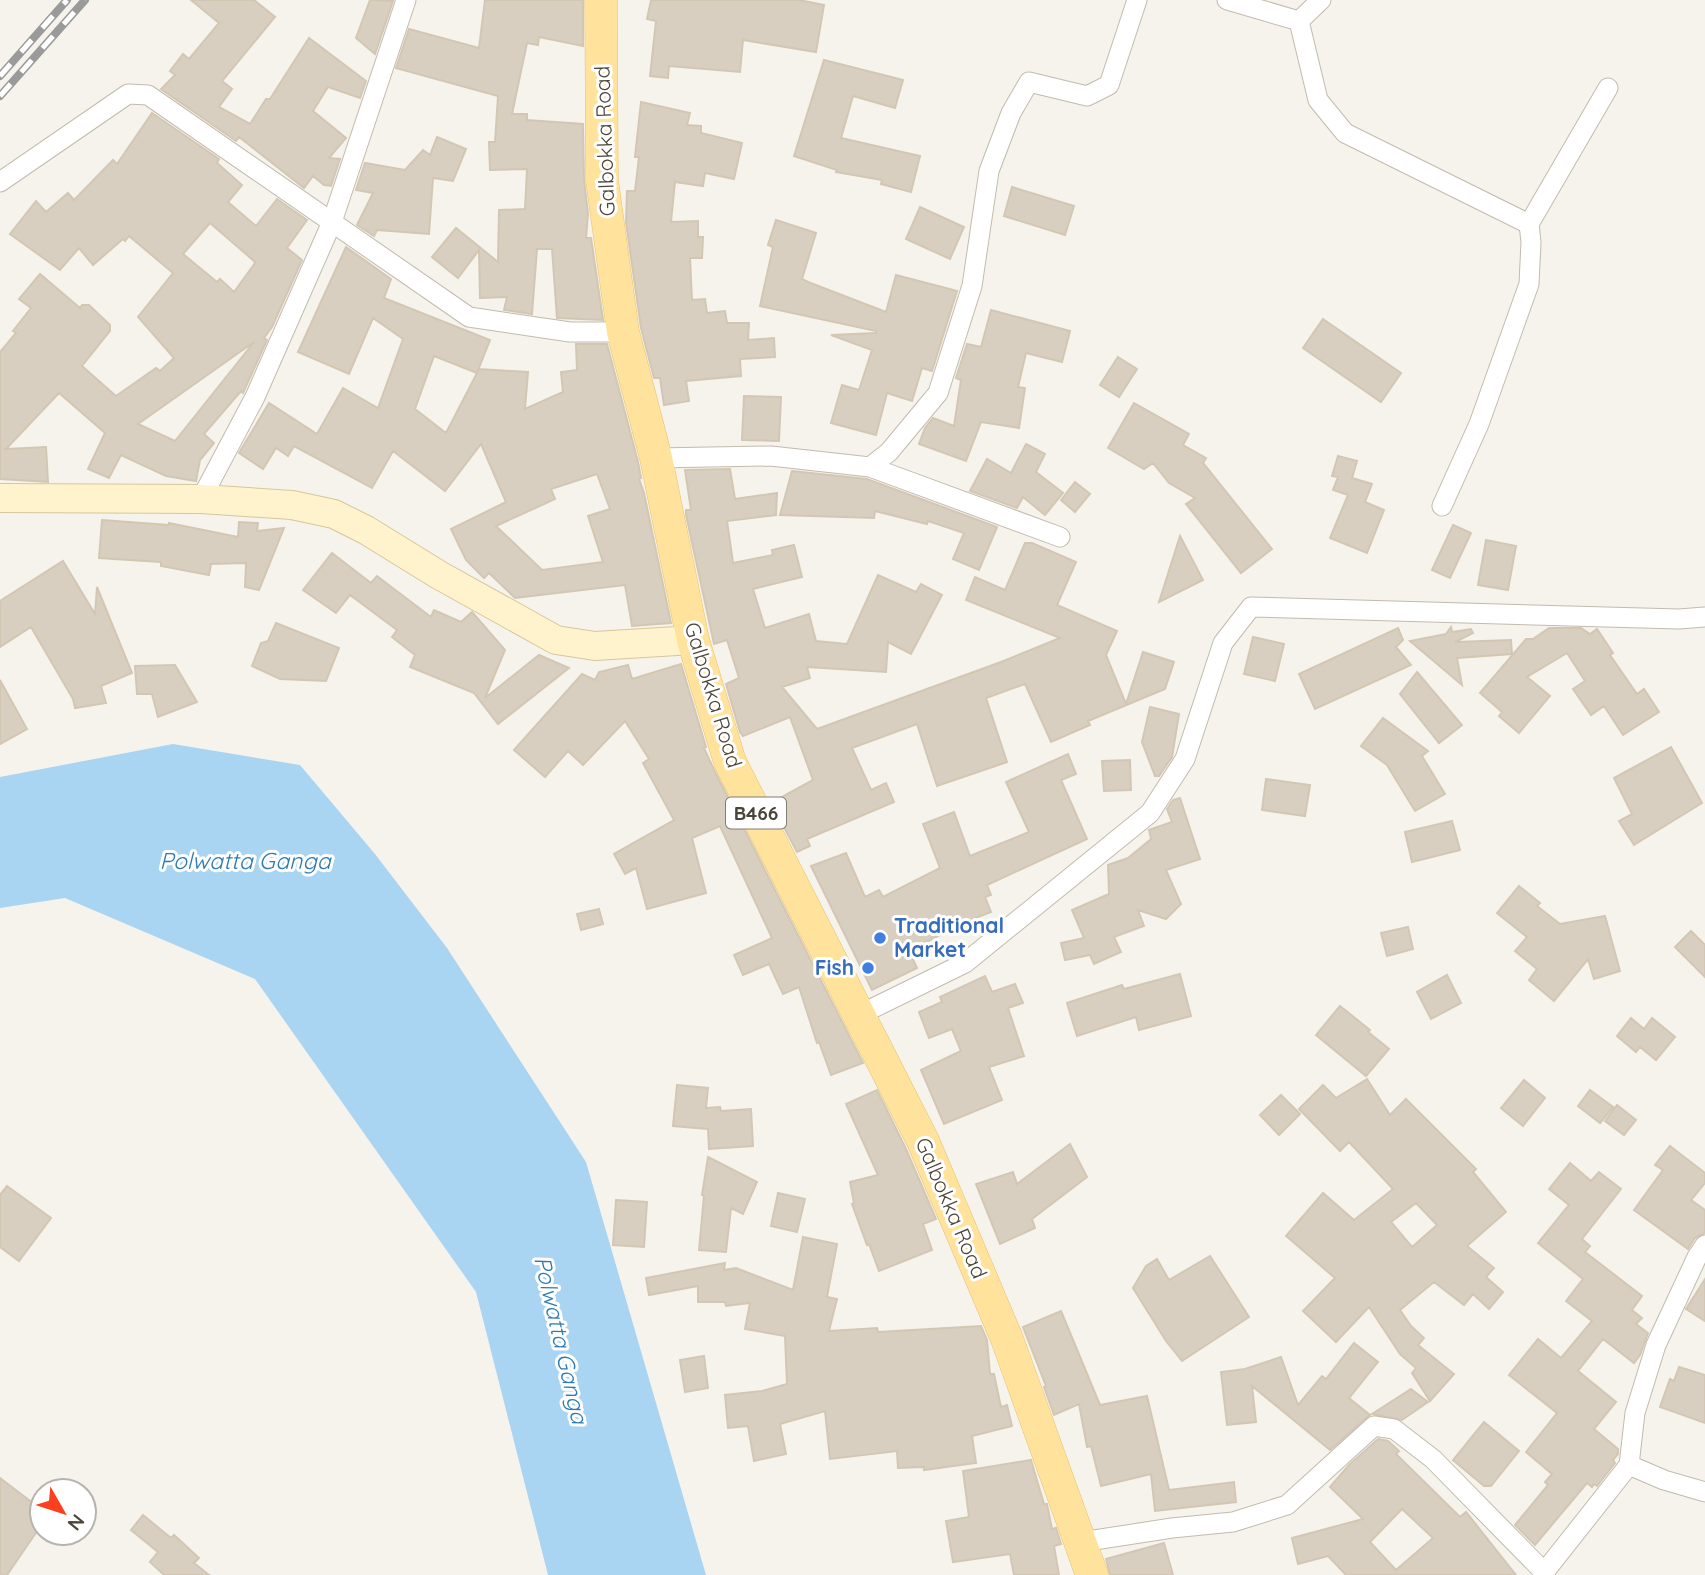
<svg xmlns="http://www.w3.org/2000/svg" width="1705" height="1575" viewBox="0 0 1705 1575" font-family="Quicksand,sans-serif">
<rect width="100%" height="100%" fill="#f6f3ec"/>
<path fill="#a9d4f2" d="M173 744 300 765 375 854 447 948 586 1162 706 1575H548L476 1292 255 979 65 898 0 908V777Z"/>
<path fill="#d8cfc1" stroke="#d3c7b4" stroke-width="2" fill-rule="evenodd" d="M191 0H254L275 17 222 81 232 89 219 107 250 124 266 99H270L309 38 366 81 360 98 328 87 313 111 346 138 329 158 340 159 331 186 324 185 313 176 304 188 239 137 236 141 161 89 175 75 170 71 183 54 189 59 219 23Z
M370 0 393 1 375 54 356 38Z
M485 0H583V46L539 37 538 45 527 43 512 114H527V120L583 124 584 180 588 214 586 238H591L603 320 557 318 552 249H537L532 314 504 310 507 297 480 298 479 250 458 278 432 257 456 228 498 262 499 210 525 209 527 169 490 170 489 142H495L498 96 396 68 409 29 479 48Z
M651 0H799L824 5 816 52 743 40 740 72 669 66 668 78 650 76 656 21 647 19Z
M824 60 903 80 895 108 853 96 841 138 920 156 911 192 881 184 882 180 836 172 837 170 794 156Z
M641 102 690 113 687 125 701 126V133L742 143 734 179 705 173 703 186 675 182 671 222 698 221V237H703L702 258H690L692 300 705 299 707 313 725 311 727 323H749L748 340 774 338 775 357 740 359 741 376 686 381 689 401 664 405 660 378H654L641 328 626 222 627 191H635L639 157H635Z
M152 113 219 159 217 163 242 185 228 202 256 226 277 199 307 220 287 248 302 260 272 327 264 338 267 340 243 393 241 391 204 434 214 443 200 460 196 481 166 476 121 455 109 478 88 469 105 433 59 393 6 449 46 447 48 482 0 479V352L16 333 13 331 31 308 19 299 40 274 80 308 82 305H89L110 325V331L82 366 116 396 156 368 160 371 174 358 138 317 173 273 129 236 125 241 123 239 93 265 79 248 60 270 10 234 36 201 46 212 68 193 74 200 113 160 117 164ZM210 223 254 261 255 263 234 292 220 279 217 282 183 254ZM254 342 175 441 138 424Z
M437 137 466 149 453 181 433 178 429 234 377 230 374 236 357 225 373 193 356 190 365 163 405 170 423 150 430 155Z
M1012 187 1074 206 1065 235 1004 216Z
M920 207 964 227 950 259 906 239Z
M776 220 816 233 802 279 808 282 886 312 896 275 957 291 932 371 922 368 912 401 887 393 876 435 831 423 842 385 859 390 872 350 831 335 876 333V331L760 306 773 247 768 245Z
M346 247 391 279 384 298 490 340 477 373 479 369 528 372 525 409 563 392 561 372 577 370 576 344H607L638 462 641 478 639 479 644 493 671 623 632 626 625 585 515 598 489 573 484 578 466 560 451 529 506 502 481 444 445 491 393 451 372 488 294 446 288 456 276 448 263 469 239 453 269 403 317 434 343 388 378 408 403 339 373 318 349 374 298 352ZM434 356 477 373 446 433 415 409ZM597 474 610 509 588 516 603 562 542 570 496 526 555 499 551 489Z
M991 310 1070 331 1062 362 1026 353 1018 387 1025 388 1019 428 981 422 966 461 919 444 925 428 933 418 954 426 961 380 956 378 967 344 981 347Z
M1323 319 1401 373 1381 402 1303 348Z
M1118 357 1137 369 1119 397 1100 385Z
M744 396 781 397 779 441 742 440Z
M1134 403 1189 434 1183 445 1206 458 1203 463 1272 549 1241 573 1186 504 1195 498 1169 483 1153 463 1144 469 1108 448Z
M1026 444 1045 454 1036 472 1063 493 1045 515 1023 497 1017 508 970 491 987 459 1011 473Z
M1338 456 1357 461 1352 478 1372 484 1365 502 1384 510 1367 553 1330 538 1348 495 1333 490 1338 477 1332 476Z
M730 469 735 499 777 493 776 515 727 521 733 563 773 555 772 550 794 545 802 577 753 589 765 628 809 614 816 641 847 644 878 575 916 592 921 584 942 595 911 654 888 642 886 672 807 667 810 678 782 687 817 729 1001 662 1060 638 966 600 975 577 1005 590 1025 543H1032L1076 562 1057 605 1117 631 1106 655 1126 704 1143 652 1174 662 1165 689 1088 721 1090 725 1051 742 1025 684 986 698 1007 762 937 786 917 724 852 748 871 790 886 783 894 802 807 839 810 846 797 852 771 803 813 780 790 717 743 736 740 732 726 684 739 678 727 640 714 644 686 515V510H691L685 470Z
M792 471 867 479 997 527 979 570 953 559 964 533 928 521 927 524 875 511 874 518 780 515Z
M1075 482 1090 494 1075 512 1061 500Z
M102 520 169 525V523L238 537 239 522 258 523 257 531 284 528 259 590 245 587 246 563 211 564 209 575 161 566V562L99 558Z
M1453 525 1471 533 1450 578 1432 570Z
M1180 536 1203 580 1159 602Z
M1486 540 1516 546 1508 590 1478 585Z
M332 553 371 583 377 576 431 617 434 610 461 622 472 612 505 650 485 698 539 655 569 668 498 724 474 693 410 667 415 655 392 637 397 630 350 595 336 613 303 590Z
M63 561 95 614 97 587 132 673 101 686 106 703 75 708 73 699 31 627 0 647V601Z
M276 623 339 648 326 681 280 679 252 666 261 643 268 641Z
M1451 627 1452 632 1471 629 1473 633 1455 642 1511 640 1512 654 1457 658 1462 685 1410 641 1446 634Z
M1398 628 1403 640 1396 647 1411 665 1315 709 1299 674Z
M1549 628H1581L1590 634 1597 629 1613 653 1610 655 1637 694 1644 689 1659 712 1623 735 1604 706 1591 715 1573 689 1585 681 1567 653 1527 677 1550 696 1519 733 1499 716 1502 712 1480 693 1526 639H1533Z
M1253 637 1284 644 1275 681 1244 674Z
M681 664 706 747 704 748 714 770 863 1063 831 1075 819 1042 817 1043 799 987 783 994 769 964 743 975 734 955 772 938 720 826 692 838 706 893 647 909 636 868 625 874 614 854 674 820 643 763 649 759 625 721 583 765 568 751 545 777 514 750 582 674 595 680 599 672 628 665 632 679Z
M175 665 197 702 158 717 152 694H137L135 666Z
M1417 672 1462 725 1439 743 1400 694Z
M0 680 27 729 0 744Z
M1150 707 1179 714 1172 757 1159 776H1155L1142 742Z
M1383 718 1428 751 1422 756 1445 794 1415 811 1387 765 1361 746Z
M1671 747 1702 803 1634 845 1619 821 1632 814 1614 778Z
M1068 754 1076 774 1061 780 1087 839 987 885 991 895 985 897 991 912 939 932 940 935 909 951 917 968 872 990 811 866 846 853 865 897 879 890 883 897 940 868 923 824 954 812 970 856 1029 832 1006 782Z
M1130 760 1131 790 1104 791 1102 761Z
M1266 779 1310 785 1305 816 1262 810Z
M1180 798 1200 859 1166 870 1181 904 1166 919 1138 910 1144 926 1114 937 1121 952 1094 964 1090 955 1065 960 1061 943 1084 938 1072 910 1109 894 1108 865 1128 858 1151 839 1149 830 1172 822 1167 809 1173 800Z
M1452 821 1460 850 1412 862 1405 832Z
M1519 886 1540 903 1537 906 1560 924 1605 916 1620 971 1594 979 1588 959 1554 1001 1529 980 1537 969 1515 951 1527 937 1497 913Z
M599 909 603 924 581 930 577 914Z
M1408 927 1413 949 1387 956 1381 933Z
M1691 931 1705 945V977L1675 947Z
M1180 974 1191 1016 1139 1030 1136 1017 1077 1036 1067 1003 1122 985 1124 989Z
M1447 975 1461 1003 1431 1019 1417 992Z
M985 976 992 992 1015 984 1023 1003 1008 1008 1024 1056 989 1067 1002 1100 944 1124 921 1070 961 1051 952 1029 929 1038 919 1012 942 1002 940 997Z
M1340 1006 1370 1030 1368 1032 1389 1049 1366 1076 1316 1035Z
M1631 1018 1644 1029 1652 1018 1675 1037 1656 1060 1640 1047 1636 1052 1617 1036Z
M1367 1079 1390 1115 1406 1099 1476 1169 1473 1172 1506 1212 1467 1246 1494 1268 1486 1277 1503 1292 1489 1309 1473 1294 1464 1305 1434 1282 1400 1310 1411 1326 1424 1338 1418 1345 1454 1374 1430 1401 1412 1373 1416 1368 1400 1354 1369 1307 1336 1342 1303 1311 1335 1278 1286 1236 1323 1193 1354 1220 1393 1189 1349 1142 1340 1151 1299 1109 1323 1085 1336 1098ZM1416 1203 1437 1225 1412 1247 1391 1222Z
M1524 1080 1545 1098 1523 1126 1501 1108Z
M677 1085 708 1088 706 1108 720 1107 721 1111 751 1109 753 1146 709 1149 708 1129 673 1126Z
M877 1090 906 1149 936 1219 923 1224 932 1250 879 1271 869 1244 867 1245 852 1204 854 1203 850 1182 878 1175 846 1104Z
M1590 1090 1613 1107 1600 1123 1578 1106Z
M1281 1095 1300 1114 1279 1135 1260 1115Z
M1617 1105 1636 1120 1624 1135 1605 1121Z
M1070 1144 1087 1177 1032 1219 1035 1228 1000 1244 976 1184 1013 1172 1017 1184Z
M1670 1146 1705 1173V1183L1691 1200 1705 1210V1233L1695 1238 1688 1249 1634 1210 1663 1170 1655 1165Z
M708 1157 757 1182 743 1214 731 1208 726 1252 699 1250 704 1196 702 1195Z
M1570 1163 1591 1181 1599 1172 1621 1189 1582 1239 1590 1246 1585 1252 1642 1296 1632 1310 1642 1318 1636 1324 1648 1333 1640 1355 1634 1363 1603 1339 1578 1371 1616 1402 1594 1429 1618 1449V1454L1613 1460 1615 1463 1597 1486 1594 1484 1592 1487 1587 1483 1535 1545 1515 1525 1548 1485 1545 1482 1552 1474 1526 1452 1557 1413 1509 1375 1538 1339 1561 1358 1592 1321 1566 1301 1583 1279 1538 1243 1569 1205 1549 1189Z
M7 1186 51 1218 19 1261 0 1247V1195Z
M778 1193 805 1199 797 1232 771 1226Z
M616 1200 647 1202 644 1247 613 1245Z
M803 1237 837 1244 827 1297 837 1299 829 1331 877 1328 878 1332 981 1326 987 1340 990 1374H994L1001 1407 1007 1405 1012 1426 972 1436 976 1463 924 1470V1467L898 1468 897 1451 830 1459 825 1411 780 1424 786 1454 754 1461 748 1426 728 1428 725 1395 762 1391 787 1384 785 1336 745 1329 750 1303 726 1306 725 1302H698V1286L649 1295 646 1278 725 1263 724 1270 736 1268 793 1290Z
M1210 1256 1249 1317 1182 1361 1166 1341 1133 1288 1146 1266 1157 1259 1169 1280Z
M1705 1279V1321L1686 1309Z
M1061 1311 1100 1405 1147 1396 1169 1490 1234 1482 1236 1502 1155 1511 1151 1474 1101 1486 1091 1446 1087 1447 1079 1404 1054 1415 1044 1387 1046 1386 1023 1327Z
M1354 1343 1378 1362 1349 1398 1370 1415 1330 1450 1252 1386 1256 1422 1227 1425 1221 1372 1245 1369 1281 1357 1298 1405 1322 1376 1326 1379Z
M704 1356 708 1388 685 1392 680 1360Z
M1679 1367 1705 1375V1423L1660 1407 1670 1379 1674 1381Z
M1411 1389 1428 1402 1402 1420 1372 1414Z
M1484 1422 1519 1451 1491 1486H1484L1453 1460Z
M1378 1439 1388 1441 1399 1451 1396 1454 1460 1517 1466 1512 1516 1575H1346L1328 1556 1298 1564 1292 1538 1363 1519 1330 1487 1349 1465ZM1402 1509 1433 1538 1396 1570 1370 1542Z
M1031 1460 1044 1504H1047L1052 1529 1056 1528 1061 1544 1054 1546 1059 1575H1014L1010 1554 953 1562 946 1521 969 1517 963 1471Z
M0 1478 42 1510V1524L7 1575H0Z
M143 1515 171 1538 174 1535 199 1558 194 1563 209 1575H164L150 1562 158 1552 131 1530Z
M1164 1543 1173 1575H1110L1106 1559Z"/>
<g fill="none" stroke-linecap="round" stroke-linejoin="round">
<g stroke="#c2bbae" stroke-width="21">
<path id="street" d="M1227 0 1299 21
M1321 0 1299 21 1318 100 1345 133 1529 224 1531 242 1529 284 1479 424 1442 506
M0 182 128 94 148 95 469 317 570 332H623
M1529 224 1608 88
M656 458 771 456 870 467 1060 537
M870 467 889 452 938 393 972 286 989 171 1011 113 1029 82 1087 96 1109 85 1137 0
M201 499 255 397 332 222 406 0
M859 1015 965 963 1150 813 1185 759 1223 643 1251 607 1679 619 1705 617
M1629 1465 1635 1413 1656 1345 1697 1257 1705 1245
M1081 1542 1172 1528 1233 1522 1287 1505 1374 1426 1394 1429 1433 1459 1544 1572
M1542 1575 1629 1465 1664 1480 1705 1492"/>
</g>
<g stroke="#d6c79b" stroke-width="30">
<path id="secondary" d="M0 498 201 499 292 505 334 514 366 530 439 575 556 640 595 646 693 640"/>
</g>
<g stroke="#e6c16a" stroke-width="33">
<path id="primary" d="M601 0 602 180 623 332 656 458 693 640 730 762 923 1141 1007 1339 1092 1575"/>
</g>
<use href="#street" stroke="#fff" stroke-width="19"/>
<use href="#secondary" stroke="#fff3cd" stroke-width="28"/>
<use href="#primary" stroke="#ffe39c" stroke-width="32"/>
<g stroke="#9a9a9a" stroke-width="8">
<path id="rail" d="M0 76 67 0
M0 96 85 0"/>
</g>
<use href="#rail" stroke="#fff" stroke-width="5" stroke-dasharray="16" stroke-linecap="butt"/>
</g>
<g fill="#3f7fe0" stroke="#fff" stroke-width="2.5">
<circle cx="880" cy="938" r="7"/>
<circle cx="868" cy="968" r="7"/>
</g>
<g text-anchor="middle" stroke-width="6" stroke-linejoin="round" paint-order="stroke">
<rect fill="#fff" stroke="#817c74" stroke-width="2" x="726" y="797.5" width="60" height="31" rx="5"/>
<g font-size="19" font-weight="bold" fill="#4b4439">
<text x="756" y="820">B466</text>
</g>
<g font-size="21" fill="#4b4439" stroke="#fff">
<text transform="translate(605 141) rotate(-92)" y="7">Galbokka Road</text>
<text transform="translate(713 695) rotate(73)" y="7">Galbokka Road</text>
<text transform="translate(951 1208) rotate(67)" y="7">Galbokka Road</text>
</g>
<g font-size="21" font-weight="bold" fill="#366cbe" stroke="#fff" text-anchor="start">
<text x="894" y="933">Traditional<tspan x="894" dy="24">Market</tspan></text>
<text x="854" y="975" text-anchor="end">Fish</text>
</g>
<g font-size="23" font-style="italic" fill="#2e7ab2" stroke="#fff">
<text x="245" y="869">Polwatta Ganga</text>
<text transform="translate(561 1340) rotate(77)" y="8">Polwatta Ganga</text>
</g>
</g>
<g transform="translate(63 1512) rotate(129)"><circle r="33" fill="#ffffff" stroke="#b7b4b0" stroke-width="2"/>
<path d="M0-5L12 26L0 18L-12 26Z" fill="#fc3f1d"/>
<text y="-10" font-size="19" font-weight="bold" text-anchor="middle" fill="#4b4439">N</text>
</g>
</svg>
